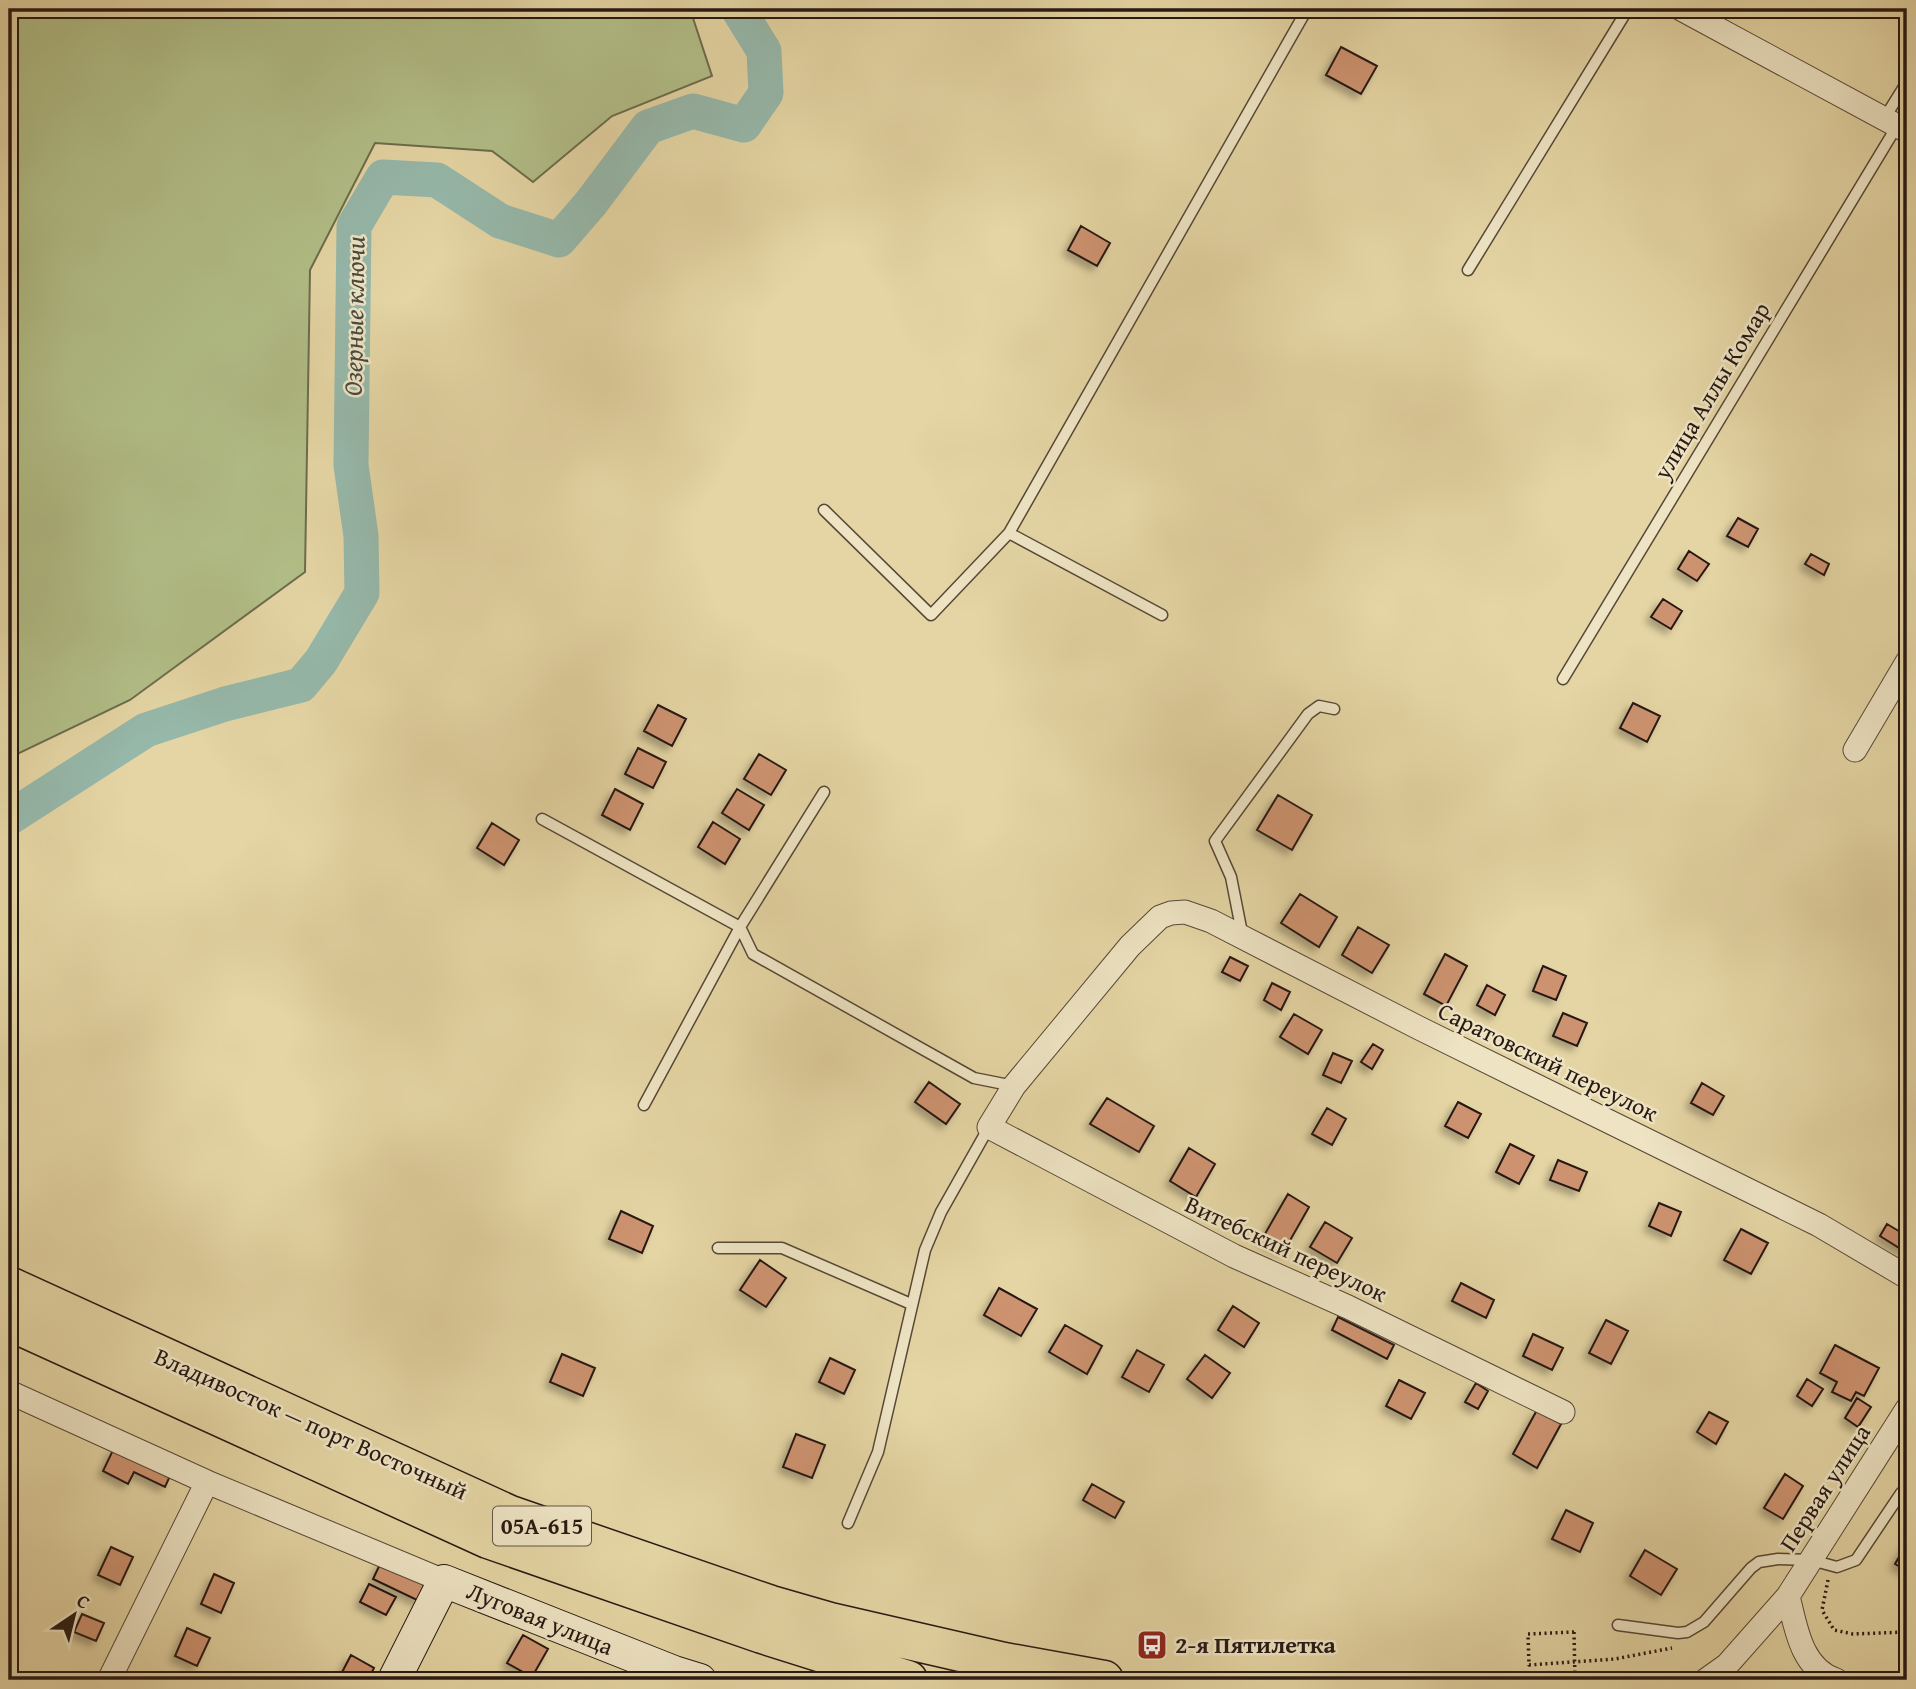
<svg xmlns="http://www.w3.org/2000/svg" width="1916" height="1689" viewBox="0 0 1916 1689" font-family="'Gentium Book Plus',serif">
<defs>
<filter id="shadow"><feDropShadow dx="-5" dy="5" stdDeviation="3.5" flood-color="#0004"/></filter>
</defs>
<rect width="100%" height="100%" fill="#e5d5a4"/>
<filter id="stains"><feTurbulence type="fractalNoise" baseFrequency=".00286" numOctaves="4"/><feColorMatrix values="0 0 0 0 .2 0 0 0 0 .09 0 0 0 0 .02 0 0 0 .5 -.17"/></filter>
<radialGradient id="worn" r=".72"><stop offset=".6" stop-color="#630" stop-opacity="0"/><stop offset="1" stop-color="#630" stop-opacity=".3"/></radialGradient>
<path fill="#b2be87" stroke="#6c6c4d" stroke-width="2" d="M9 9H690L712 76 612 116 533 182 492 151 375 143 310 270 305 572 130 700 9 758Z"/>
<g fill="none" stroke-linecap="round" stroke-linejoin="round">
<path stroke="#96b8aa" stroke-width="35" d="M9 818 146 730 225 704 301 685 321 661 362 593 361 536 351 465 354 226 383 177 437 180 500 221 559 240 591 203 648 127 693 111 744 125 766 93 764 51 738 9"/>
</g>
<path fill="#cd936f" stroke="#271913" stroke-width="2" filter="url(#shadow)" d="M1341 47 1377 66 1361 94 1326 75Z
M1081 226 1110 243 1097 266 1068 250Z
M1738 518 1758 529 1748 547 1727 536Z
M1689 551 1709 564 1697 581 1678 569Z
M1811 554 1829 564 1824 575 1805 564Z
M1663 599 1682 611 1671 629 1651 617Z
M1633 703 1660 716 1647 742 1620 728Z
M658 705 686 719 672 746 644 731Z
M638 748 666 762 653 788 625 774Z
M759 754 786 770 771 795 744 779Z
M615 789 643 804 630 830 602 815Z
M737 789 764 805 749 830 722 813Z
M1278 795 1312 815 1292 850 1257 830Z
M713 822 740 839 725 864 698 847Z
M492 823 519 840 504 865 477 848Z
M1300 894 1337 917 1319 947 1281 923Z
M1358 927 1389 945 1372 973 1342 955Z
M1445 954 1467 966 1446 1006 1424 994Z
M1230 957 1248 966 1240 981 1222 972Z
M1543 966 1566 976 1556 1000 1533 991Z
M1272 983 1290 992 1281 1010 1264 1000Z
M1487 985 1505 995 1495 1015 1477 1005Z
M1563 1013 1587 1023 1577 1046 1553 1036Z
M1294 1014 1322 1030 1308 1054 1280 1037Z
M1373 1044 1383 1050 1372 1069 1361 1062Z
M1333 1053 1352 1061 1341 1083 1323 1075Z
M929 1082 960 1104 946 1124 915 1102Z
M1702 1083 1724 1096 1713 1115 1691 1103Z
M1107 1098 1154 1126 1139 1152 1090 1124Z
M1458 1102 1481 1114 1468 1138 1445 1126Z
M1327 1108 1346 1119 1332 1145 1312 1134Z
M1510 1144 1534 1156 1519 1184 1496 1172Z
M1189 1148 1215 1164 1196 1197 1170 1181Z
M1558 1160 1587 1172 1579 1191 1550 1180Z
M1288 1194 1309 1207 1284 1251 1262 1239Z
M1659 1203 1681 1212 1671 1236 1649 1226Z
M621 1211 653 1226 642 1253 609 1239Z
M1325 1222 1352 1238 1337 1263 1310 1247Z
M1887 1224 1907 1236V1246L1904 1251 1880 1236Z
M1741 1229 1768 1243 1751 1274 1724 1260Z
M760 1260 786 1278 766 1307 740 1290Z
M1461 1283 1494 1300 1486 1318 1452 1301Z
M999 1288 1037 1309 1021 1336 984 1315Z
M1233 1306 1259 1323 1244 1347 1218 1330Z
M1338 1317 1394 1345 1387 1359 1332 1330Z
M1606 1320 1628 1331 1611 1364 1589 1353Z
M1065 1325 1102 1346 1087 1374 1049 1352Z
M1533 1334 1563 1348 1552 1370 1523 1356Z
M1835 1345 1879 1368 1864 1396 1856 1392 1851 1401 1832 1392 1837 1382 1820 1373Z
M1137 1350 1164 1365 1149 1392 1122 1377Z
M562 1354 595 1368 583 1396 550 1382Z
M1205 1355 1230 1373 1212 1398 1187 1379Z
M830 1358 855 1370 844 1394 819 1382Z
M1807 1379 1823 1389 1812 1406 1797 1396Z
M1399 1380 1425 1393 1411 1419 1386 1406Z
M1476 1383 1488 1391 1478 1409 1465 1402Z
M1857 1398 1871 1407 1858 1427 1845 1418Z
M1537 1410 1561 1424 1537 1468 1513 1454Z
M1709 1412 1728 1422 1716 1444 1697 1432Z
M796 1434 825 1445 812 1478 783 1467Z
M114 1448 170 1476 165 1487 134 1472 128 1484 103 1471Z
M1785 1474 1803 1486 1783 1519 1764 1508Z
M1092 1484 1124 1502 1115 1518 1083 1500Z
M1566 1510 1593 1523 1580 1552 1552 1539Z
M1907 1543V1571L1895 1564Z
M111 1547 133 1557 120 1585 98 1575Z
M1645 1550 1677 1569 1661 1595 1630 1576Z
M381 1562 427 1585 419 1601 373 1579Z
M214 1574 234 1583 221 1613 201 1604Z
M369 1584 396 1597 386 1615 360 1602Z
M82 1614 104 1623 96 1641 74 1632Z
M187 1628 210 1638 197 1666 175 1656Z
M523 1635 548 1649 532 1677 507 1663Z
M351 1655 374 1668 368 1680H338Z"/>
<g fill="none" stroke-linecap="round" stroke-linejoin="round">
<g stroke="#564837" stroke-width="13">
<path id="lane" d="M1884 119 1907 82
M1468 270 1628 9
M824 510 931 615 1009 533 1162 615
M1009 533 1307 9
M1563 679 1897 126
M542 819 740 927 753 954 974 1078 1014 1086
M1243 938 1231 877 1215 841 1308 714 1319 706 1334 709
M644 1105 740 927 824 792
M718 1248H782L911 1304
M848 1523 878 1452 925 1250 941 1212 989 1127
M1618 1625 1678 1633 1687 1632 1704 1622 1751 1568 1759 1562 1778 1559 1811 1560 1837 1567 1856 1560 1901 1493"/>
</g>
<g stroke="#564837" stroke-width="25">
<path id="street" d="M1681 9 1907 131
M1855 750 1907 662
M9 1392 207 1482 444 1581
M1563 1412 1348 1307 1234 1256 989 1127 1014 1086 1130 946 1160 917 1171 913 1185 912 1211 921 1419 1028 1819 1225 1907 1277
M1788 1596C1796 1628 1801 1668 1836 1680
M109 1680 207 1482
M1706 1680 1727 1665 1788 1596 1907 1409"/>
</g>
<g stroke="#271913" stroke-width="34">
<path id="secondary" d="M394 1680 444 1581 674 1672 700 1680"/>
</g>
<g stroke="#271913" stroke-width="41">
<path id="highway" d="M9 1286 510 1515 771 1605 830 1622 1004 1662 1104 1680
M9 1321 488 1539 762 1634 908 1680"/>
</g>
<path stroke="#271913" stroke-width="3.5" stroke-dasharray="2 3.5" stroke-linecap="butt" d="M1828 1580 1822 1610 1834 1630 1853 1634 1907 1632
M1574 1632 1528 1634 1529 1665 1615 1659 1672 1648"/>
<use href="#lane" stroke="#eee4c4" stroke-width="10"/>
<use href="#street" stroke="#eee4c4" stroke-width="23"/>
<use href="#secondary" stroke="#eee4c4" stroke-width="32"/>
<use href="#highway" stroke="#e5d5a4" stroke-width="38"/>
<path stroke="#271913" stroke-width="3.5" stroke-dasharray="2 3.5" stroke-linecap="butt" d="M1574 1632 1575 1680"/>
</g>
<defs>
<g id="bus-square" transform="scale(1.575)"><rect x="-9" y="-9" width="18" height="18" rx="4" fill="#8f2418" stroke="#eee4c4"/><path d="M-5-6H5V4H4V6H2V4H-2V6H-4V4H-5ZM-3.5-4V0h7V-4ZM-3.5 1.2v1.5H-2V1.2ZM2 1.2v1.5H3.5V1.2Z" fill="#fff"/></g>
</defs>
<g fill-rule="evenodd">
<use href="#bus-square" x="1152" y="1645"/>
</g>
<g text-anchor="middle" stroke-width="5" stroke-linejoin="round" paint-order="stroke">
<rect fill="#eee4c4" stroke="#635648" stroke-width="2" x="493" y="1506.5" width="98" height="39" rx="5"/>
<g font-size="23" font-weight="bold" fill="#271913">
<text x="542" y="1534">05А-615</text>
</g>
<g font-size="24" fill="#271913" stroke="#eee4c4">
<text transform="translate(1712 391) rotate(-59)" y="8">улица Аллы Комар</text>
<text transform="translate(1548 1062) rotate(26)" y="8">Саратовский переулок</text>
<text transform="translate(1286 1249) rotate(25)" y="8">Витебский переулок</text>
<text transform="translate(311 1424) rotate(24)" y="8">Владивосток — порт Восточный</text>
<text transform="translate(1825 1488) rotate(-57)" y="8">Первая улица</text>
<text transform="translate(540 1619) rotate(22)" y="8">Луговая улица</text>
</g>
<g font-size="24" font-weight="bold" fill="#271913" stroke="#eee4c4" text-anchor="start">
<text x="1175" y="1653">2-я Пятилетка</text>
</g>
<g font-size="26" font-style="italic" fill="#484940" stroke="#eee4c4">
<text transform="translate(354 316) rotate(-89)" y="9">Озерные ключи</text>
</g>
</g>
<rect width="1916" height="1689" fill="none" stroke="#e5d5a4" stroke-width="35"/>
<rect x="10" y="10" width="1895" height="1668" fill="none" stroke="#271913" stroke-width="3.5"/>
<rect x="18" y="18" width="1881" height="1654" fill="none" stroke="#271913" stroke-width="2"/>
<g transform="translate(74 1615) rotate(35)" stroke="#eee4c4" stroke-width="5" paint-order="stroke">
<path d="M0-5L12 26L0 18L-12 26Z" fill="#271913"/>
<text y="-10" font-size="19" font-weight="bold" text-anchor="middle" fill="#271913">С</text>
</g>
<rect width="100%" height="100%" filter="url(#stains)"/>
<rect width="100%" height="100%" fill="url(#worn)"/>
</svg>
